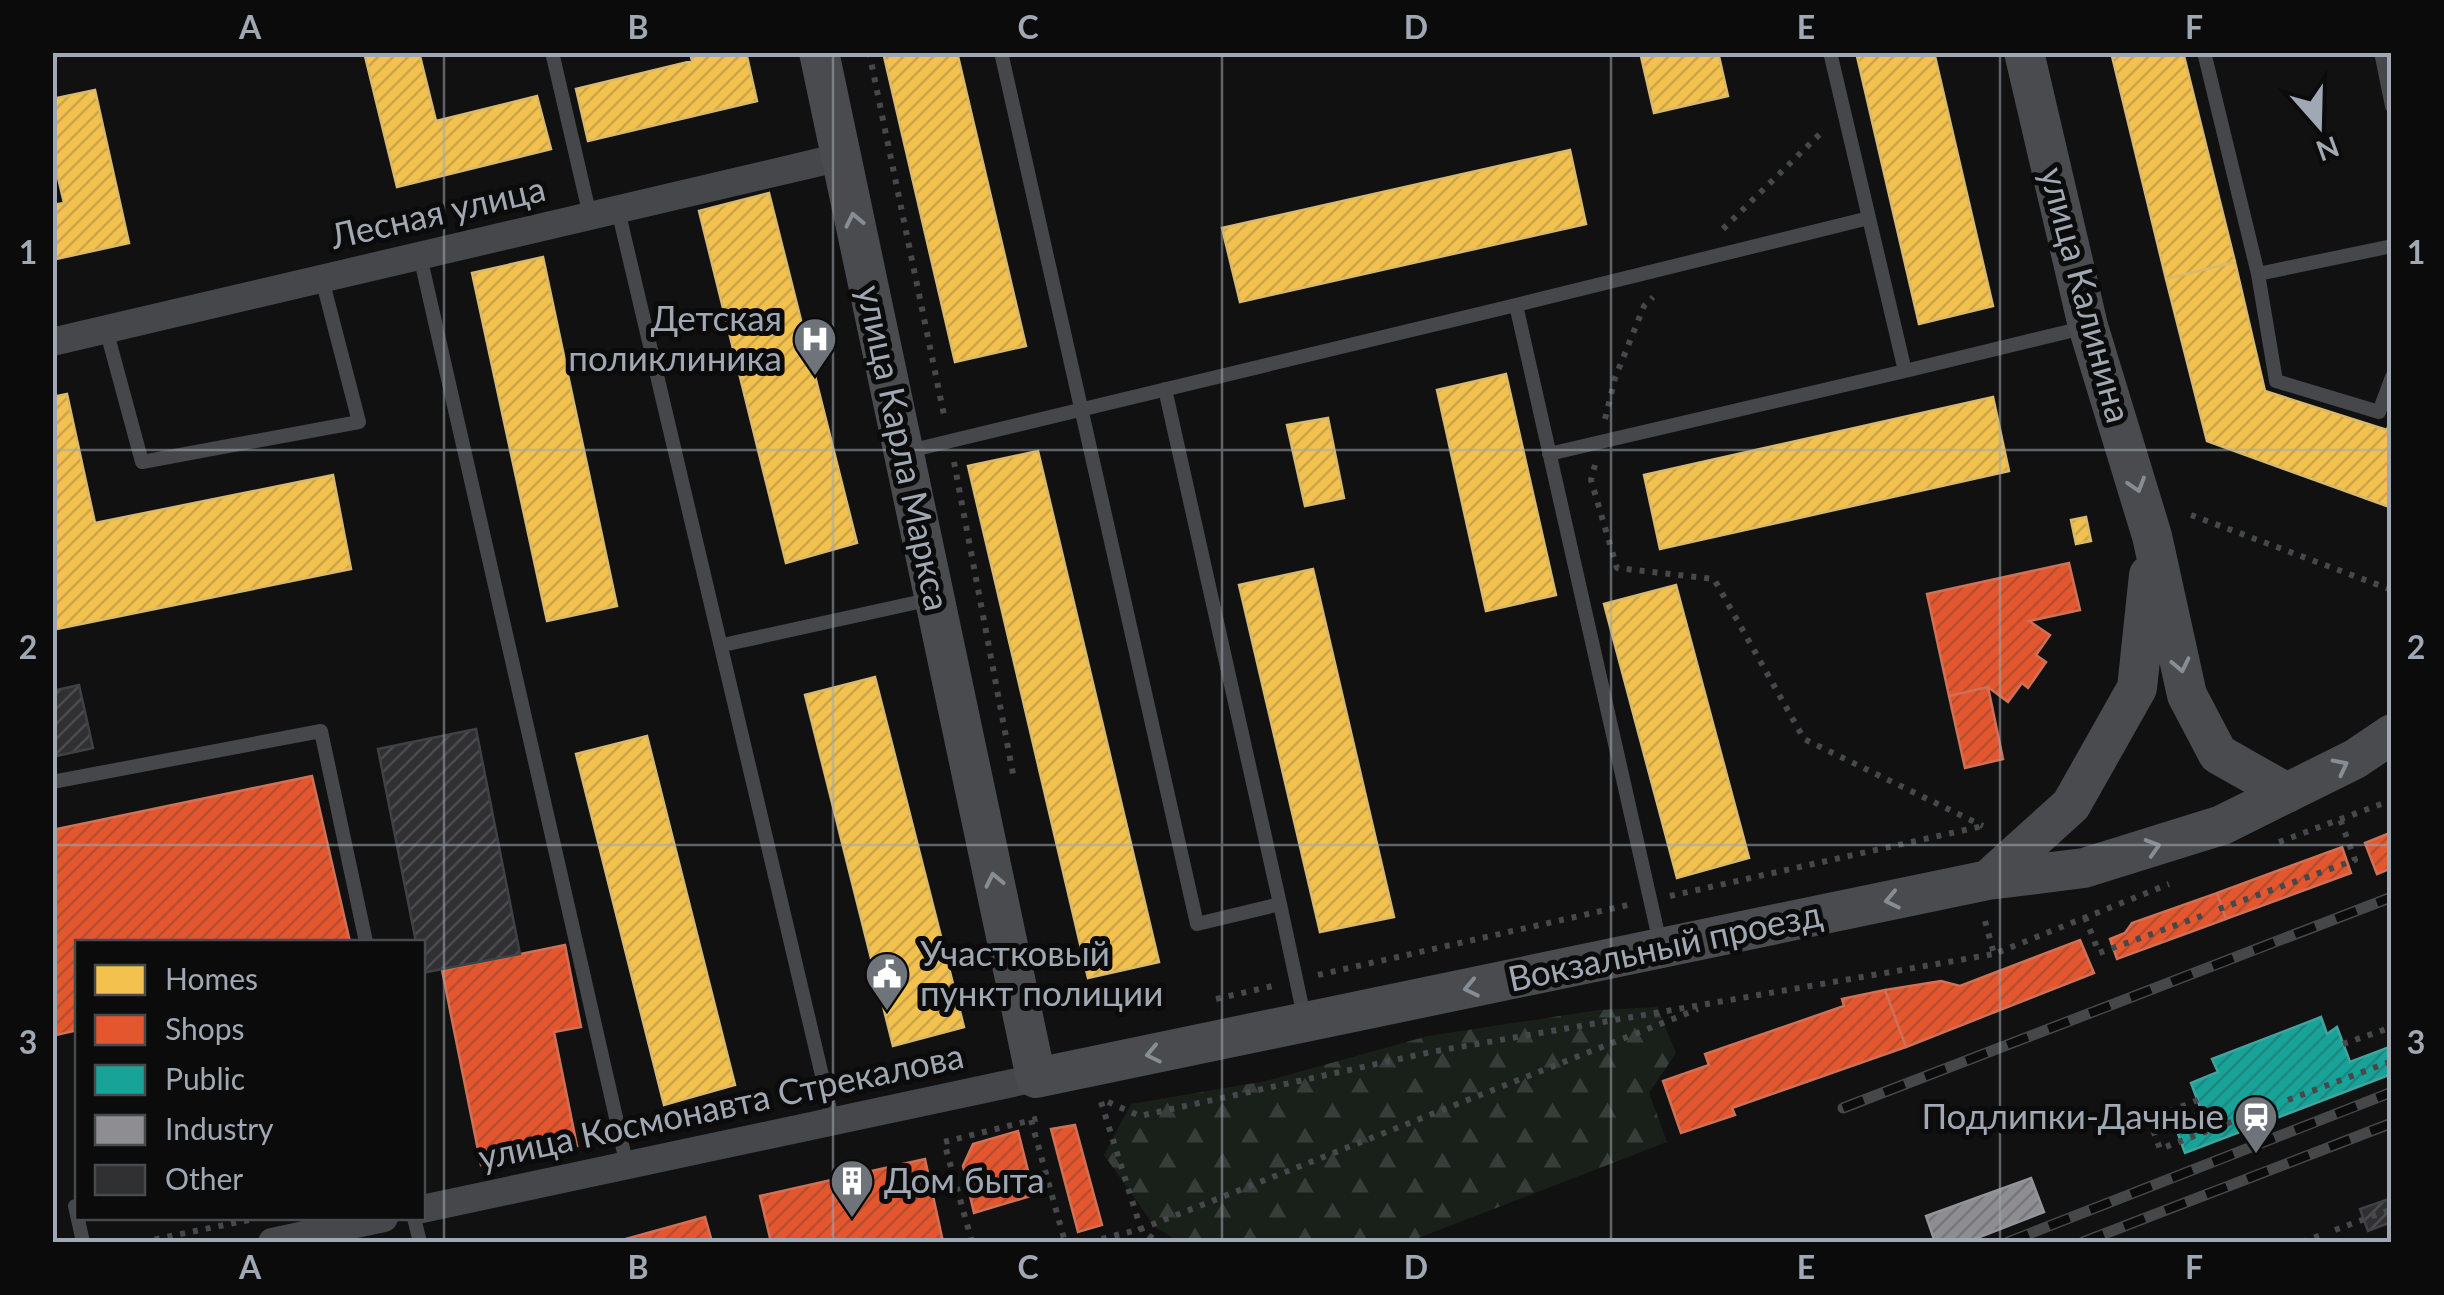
<svg xmlns="http://www.w3.org/2000/svg" width="2444" height="1295" viewBox="0 0 2444 1295" font-family="Lato,sans-serif">
<defs>
<pattern id="forest-firs" width="22" height="20" patternUnits="userSpaceOnUse" patternTransform="scale(2.5)"><rect width="22" height="20" fill="#191f19"/><path d="M5 1l3.5 6h-7zM16 11l3.5 6h-7z" fill="#373d38"/></pattern>
<pattern id="homes-hatch" width="6" height="6" patternUnits="userSpaceOnUse" patternTransform="scale(2.5)"><rect width="6" height="6" fill="#f2c14e"/><path d="M-1 1l2-2M0 6l6-6M5 7l2-2" fill="none" stroke="#cba549"/></pattern>
<pattern id="shops-hatch" width="6" height="6" patternUnits="userSpaceOnUse" patternTransform="scale(2.5)"><rect width="6" height="6" fill="#e4572e"/><path d="M-1 1l2-2M0 6l6-6M5 7l2-2" fill="none" stroke="#b74e30"/></pattern>
<pattern id="public-hatch" width="6" height="6" patternUnits="userSpaceOnUse" patternTransform="scale(2.5)"><rect width="6" height="6" fill="#17a398"/><path d="M-1 1l2-2M0 6l6-6M5 7l2-2" fill="none" stroke="#1d8780"/></pattern>
<pattern id="industry-hatch" width="6" height="6" patternUnits="userSpaceOnUse" patternTransform="scale(2.5)"><rect width="6" height="6" fill="#8d8d92"/><path d="M-1 1l2-2M0 6l6-6M5 7l2-2" fill="none" stroke="#76767b"/></pattern>
<pattern id="building-hatch" width="6" height="6" patternUnits="userSpaceOnUse" patternTransform="scale(2.5)"><rect width="6" height="6" fill="#303032"/><path d="M-1 1l2-2M0 6l6-6M5 7l2-2" fill="none" stroke="#4b4b4d"/></pattern>
</defs>
<rect width="100%" height="100%" fill="#111"/>
<path fill="url(#forest-firs)" d="M1657 1007 1676 1053 1649 1093 1667 1142 1408 1242H1180L1155 1227 1104 1155 1131 1104 1266 1081 1428 1036 1599 1010Z"/>
<path fill="url(#homes-hatch)" stroke="#d9ba6c" stroke-width="2.5" d="M364 52H419L436 121 537 96 551 149 397 187Z
M690 52H746L757 101 588 141 576 89 692 61Z
M883 52H957L1026 346 955 362Z
M1640 52H1718L1728 96 1654 113Z
M1856 52H1934L1993 306 1919 324Z
M2111 52H2183L2235 262 2166 279Z
M95 90 129 243 52 260V205L64 203 52 152V99Z
M1570 150 1586 224 1240 302 1222 228Z
M769 193 857 543 786 563 699 211Z
M543 257 617 606 547 621 472 273Z
M2235 262 2265 391 2387 430 2392 415V508L2207 441 2166 279Z
M1506 374 1556 595 1486 611 1437 390Z
M67 394 95 523 333 475 351 569 52 630V397Z
M1993 397 2009 471 1660 549 1644 475Z
M1328 418 1344 498 1305 506 1287 425Z
M1038 451 1159 962 1088 978 968 466Z
M2086 517 2091 541 2076 544 2071 520Z
M1313 569 1394 917 1320 932 1239 585Z
M1676 585 1749 858 1677 878 1604 604Z
M875 677 964 1027 893 1046 805 695Z
M647 736 735 1085 664 1105 576 754Z"/>
<path fill="url(#shops-hatch)" stroke="#d07056" stroke-width="2.5" d="M2069 563 2080 610 2029 621 2050 635 2036 655 2046 662 2028 688 2022 683 2008 702 1988 687 1949 696 1927 594Z
M1988 687 2003 759 1965 768 1949 696Z
M312 776 350 942H78V1030L52 1036V830Z
M2392 832V868L2377 874 2365 843Z
M2342 847 2351 873 2226 919 2217 893Z
M2217 893 2226 919 2117 959 2110 939 2125 933 2132 923Z
M2080 940 2094 973 1906 1047 1885 990 1941 981 1960 986Z
M565 945 581 1027 554 1032 577 1146 481 1165 442 970Z
M1885 990 1906 1047 1732 1108 1735 1115 1681 1133 1663 1081 1709 1065 1705 1054 1844 1006 1842 999Z
M1075 1125 1102 1225 1078 1232 1051 1129Z
M1018 1131 1034 1195 974 1213 963 1166 973 1144Z
M925 1159 943 1242H771L760 1196Z
M705 1217 712 1242H615Z"/>
<path fill="url(#public-hatch)" stroke="#40a5a0" stroke-width="2.5" d="M2321 1017 2327 1034 2337 1027 2350 1062 2392 1046V1074L2185 1153 2174 1123 2202 1112 2191 1083 2218 1072 2212 1059Z"/>
<path fill="url(#industry-hatch)" stroke="#93959c" stroke-width="2.5" d="M2031 1178 2044 1212 1967 1242H1935L1926 1216Z"/>
<path fill="url(#building-hatch)" stroke="#3f4245" stroke-width="2.5" d="M79 685 93 748 52 757V691Z
M476 729 520 954 422 973V942H416L378 749Z
M2392 1198V1222L2368 1231 2360 1209Z"/>
<g fill="none" stroke-linecap="round" stroke-linejoin="round">
<path stroke="#46484c" stroke-width="6" stroke-dasharray="5 8" stroke-linecap="butt" d="M869 52 945 420
M1723 229 1825 129
M1605 419 1615 378 1644 306 1653 297
M954 462 1013 774
M1595 465 1591 480 1617 568 1714 579 1804 739 1983 826
M2191 515 2392 590
M2279 842 2392 800
M1670 896 1983 826
M2219 909 2355 860 2340 819
M2085 917 2099 953 2207 914
M1985 921 1994 954 2169 884
M1318 975 1628 905
M1216 999 1277 985
M2343 1044 2392 1027
M2198 1100 2149 1119 2160 1149 2276 1105
M2288 1100 2392 1061
M1101 1102 1141 1229 1157 1242
M1108 1102 1140 1116 1431 1052 1994 954
M1031 1120 1065 1242
M2335 1230 2392 1209
M142 1242 249 1220
M972 1242 944 1142 1044 1117
M1089 1242 1141 1229 1698 1009
M2302 1242 2324 1234"/>
<path stroke="#45474a" stroke-width="14" d="M552 52 590 216
M1001 52 1197 924 1280 904 1165 389
M1830 52 1905 371 2087 327
M2204 52 2258 274 2276 381 2379 412 2392 377
M2381 52 2392 106
M618 210 833 1122
M420 256 627 1166
M2258 274 2392 246
M1516 305 1869 218
M106 329 142 462 359 422 322 279
M909 451 1516 305 1660 943
M1549 454 1905 371
M723 645 932 599
M52 782 321 731 366 942
M1280 904 1305 1021
M75 1206 83 1242
M414 1218 420 1242"/>
<path stroke="#45474a" stroke-width="28" d="M52 342 841 157
M422 1209 1036 1078
M272 1242 384 1218"/>
<path stroke="#494b4e" stroke-width="40" d="M819 52 1036 1078 1988 880 2084 868 2222 825 2355 759 2392 734
M2024 52 2088 326 2152 536 2187 695 2218 754 2287 793
M1988 880 2071 805 2137 688 2149 575"/>
<g stroke="#454749" stroke-width="11">
<path id="rail" d="M1843 1108 2392 897
M2008 1242 2392 1092
M2083 1242 2392 1123"/>
</g>
<use href="#rail" stroke="#0b0b0c" stroke-width="8" stroke-dasharray="22" stroke-linecap="butt"/>
</g>
<defs><path id="oneway-chevron" d="M-2-3.5L2.5 0L-2 3.5" fill="none" stroke-width="1.6" stroke-linecap="round" stroke-linejoin="round" transform="scale(2.5)"/></defs>
<g stroke="#868d95">
<use href="#oneway-chevron" transform="translate(854 220) rotate(-102)"/>
<use href="#oneway-chevron" transform="translate(2137 485) rotate(73)"/>
<use href="#oneway-chevron" transform="translate(2181 665) rotate(78)"/>
<use href="#oneway-chevron" transform="translate(2341 766) rotate(-27)"/>
<use href="#oneway-chevron" transform="translate(2153 847) rotate(-17)"/>
<use href="#oneway-chevron" transform="translate(994 880) rotate(-102)"/>
<use href="#oneway-chevron" transform="translate(1892 900) rotate(168)"/>
<use href="#oneway-chevron" transform="translate(1471 988) rotate(168)"/>
<use href="#oneway-chevron" transform="translate(1153 1054) rotate(168)"/>
</g>
<path fill="none" stroke="#a0a9b3" stroke-width="2.5" stroke-opacity="0.55" d="M444 52V1242M833 52V1242M1222 52V1242M1611 52V1242M2000 52V1242M52 450H2392M52 845H2392"/>
<defs>
<g id="hospital-pin" transform="scale(2.25)"><path d="M0 17L-7.5 6A9.5 9.5 0 1 1 7.5 6Z" fill="#6e747a" stroke="#0b0b0c"/><path d="M-5-5h3v3.5h4V-5h3V5h-3V1.5h-4V5h-3Z" fill="#fff"/></g>
<g id="civic-pin" transform="scale(2.25)"><path d="M0 17L-7.5 6A9.5 9.5 0 1 1 7.5 6Z" fill="#6e747a" stroke="#0b0b0c"/><path d="M-.6-6.5H3V-4.5H.6V-3L4-1V1h2V6H-6V1h2V-1L-.6-3ZM-1.2 2.5V6h2.4V2.5Z" fill="#fff"/></g>
<g id="station-pin" transform="scale(2.25)"><path d="M0 17L-7.5 6A9.5 9.5 0 1 1 7.5 6Z" fill="#6e747a" stroke="#0b0b0c"/><path d="M-3-6H3Q5-6 5-4V2Q5 4 3 4L4.5 6H3L1.5 4h-3L-3 6H-4.5L-3 4Q-5 4-5 2V-4Q-5-6-3-6ZM-3.5-4v3h7v-3ZM-3.5 1v1.5H-2V1ZM2 1v1.5H3.5V1Z" fill="#fff"/></g>
<g id="building-pin" transform="scale(2.25)"><path d="M0 17L-7.5 6A9.5 9.5 0 1 1 7.5 6Z" fill="#6e747a" stroke="#0b0b0c"/><path d="M-4-6H4V6H1V3H-1V6H-4ZM-2.5-4.3h1.7v1.8h-1.7ZM.8-4.3h1.7v1.8H.8ZM-2.5-1h1.7V.8h-1.7ZM.8-1h1.7V.8H.8Z" fill="#fff"/></g>
</defs>
<g fill-rule="evenodd">
<use href="#hospital-pin" x="815" y="339"/>
<use href="#civic-pin" x="887" y="974"/>
<use href="#station-pin" x="2256" y="1117"/>
<use href="#building-pin" x="852" y="1181"/>
</g>
<g text-anchor="middle" stroke-width="10" stroke-linejoin="round" paint-order="stroke">
<g font-size="35" fill="#a0a9b3" stroke="#0b0b0c">
<text transform="translate(438 213) rotate(-13)" y="12">Лесная улица</text>
<text transform="translate(2085 295) rotate(75)" y="12">улица Калинина</text>
<text transform="translate(903 448) rotate(78)" y="12">улица Карла Маркса</text>
<text transform="translate(1665 947) rotate(-12)" y="12">Вокзальный проезд</text>
<text transform="translate(721 1107) rotate(-12)" y="12">улица Космонавта Стрекалова</text>
</g>
<g font-size="35" fill="#a0a9b3" stroke="#0b0b0c" text-anchor="end">
<text x="782" y="331">Детская<tspan x="782" dy="40">поликлиника</tspan></text>
<text x="920" y="966" text-anchor="start">Участковый<tspan x="920" dy="40">пункт полиции</tspan></text>
<text x="2224" y="1129">Подлипки-Дачные</text>
<text x="884" y="1193" text-anchor="start">Дом быта</text>
</g>
</g>
<rect width="2444" height="1295" fill="none" stroke="#0b0b0c" stroke-width="110"/>
<rect x="75" y="940" width="350" height="280" fill="#0b0b0c" stroke="#474a4f" stroke-width="2.5"/>
<rect x="95" y="965" width="50" height="30" fill="#f2c14e" stroke="#474a4f" stroke-width="2.5"/>
<text x="165" y="990" font-size="30" fill="#a0a9b3">Homes</text>
<rect x="95" y="1015" width="50" height="30" fill="#e4572e" stroke="#474a4f" stroke-width="2.5"/>
<text x="165" y="1040" font-size="30" fill="#a0a9b3">Shops</text>
<rect x="95" y="1065" width="50" height="30" fill="#17a398" stroke="#474a4f" stroke-width="2.5"/>
<text x="165" y="1090" font-size="30" fill="#a0a9b3">Public</text>
<rect x="95" y="1115" width="50" height="30" fill="#8d8d92" stroke="#474a4f" stroke-width="2.5"/>
<text x="165" y="1140" font-size="30" fill="#a0a9b3">Industry</text>
<rect x="95" y="1165" width="50" height="30" fill="#303032" stroke="#474a4f" stroke-width="2.5"/>
<text x="165" y="1190" font-size="30" fill="#a0a9b3">Other</text>
<g transform="translate(2319 125) rotate(160)" stroke="#0b0b0c" stroke-width="8" paint-order="stroke">
<path d="M0-8L18 38L0 25L-18 38Z" fill="#a0a9b3"/>
<text y="-15" font-size="28" font-weight="bold" text-anchor="middle" fill="#a0a9b3">N</text>
</g>
<rect x="55" y="55" width="2334" height="1185" fill="none" stroke="#a0a9b3" stroke-width="4"/>
<g font-size="32" text-anchor="middle" font-weight="bold" fill="#a0a9b3">
<text x="250" y="39">A</text>
<text x="638" y="39">B</text>
<text x="1028" y="39">C</text>
<text x="1416" y="39">D</text>
<text x="1806" y="39">E</text>
<text x="2194" y="39">F</text>
<text x="28" y="264">1</text>
<text x="2416" y="264">1</text>
<text x="28" y="659">2</text>
<text x="2416" y="659">2</text>
<text x="28" y="1054">3</text>
<text x="2416" y="1054">3</text>
<text x="250" y="1279">A</text>
<text x="638" y="1279">B</text>
<text x="1028" y="1279">C</text>
<text x="1416" y="1279">D</text>
<text x="1806" y="1279">E</text>
<text x="2194" y="1279">F</text>
</g>
</svg>
